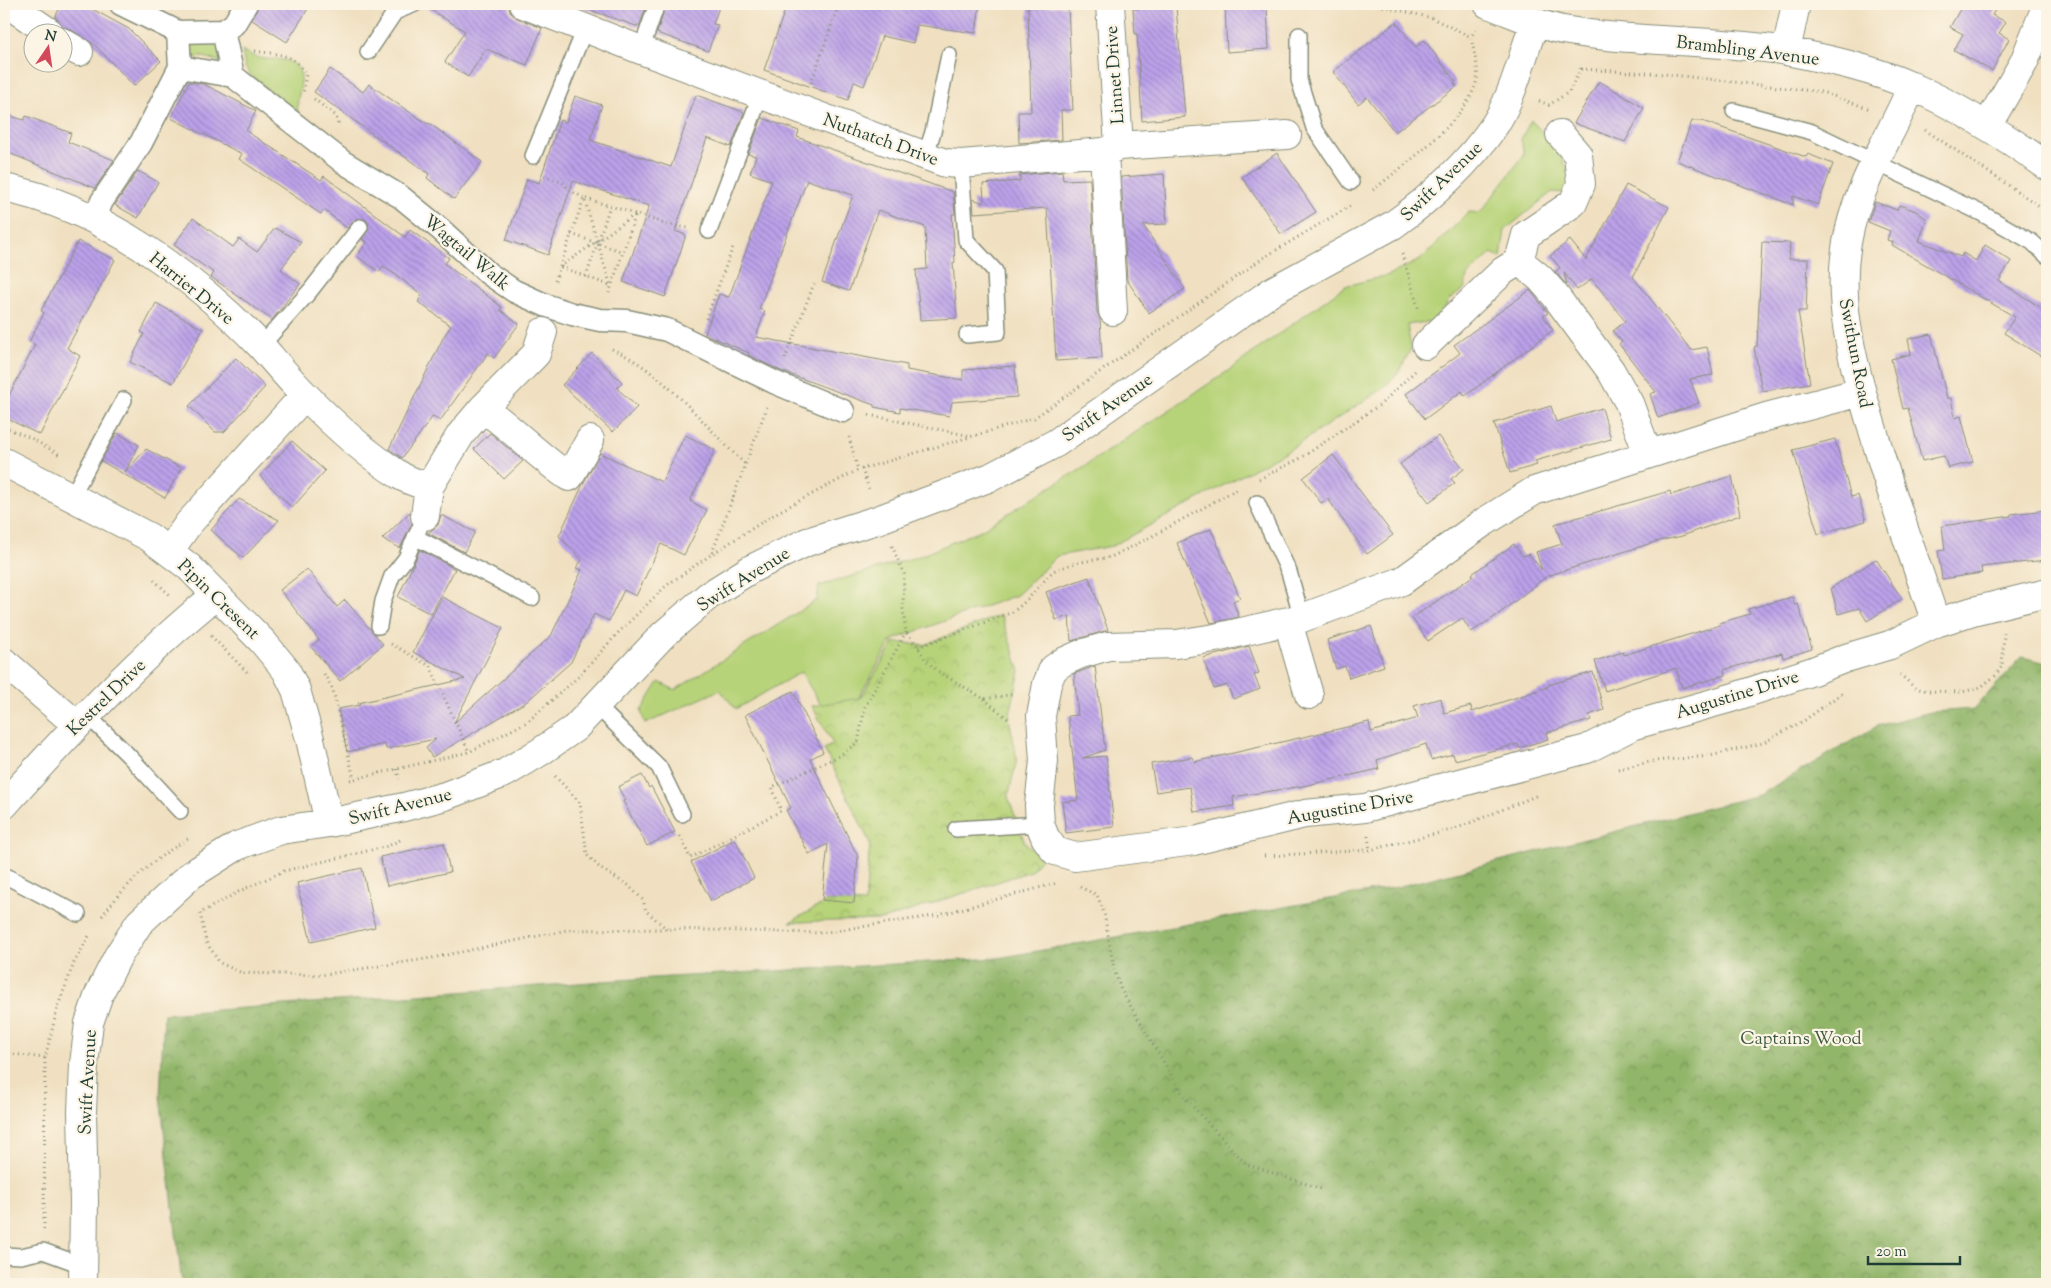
<svg xmlns="http://www.w3.org/2000/svg" width="2051" height="1288" viewBox="0 0 2051 1288" font-family="'Sorts Mill Goudy',serif">
<defs>
<pattern id="forest-crowns" width="20" height="18" patternUnits="userSpaceOnUse" patternTransform="scale(1.25)"><rect width="20" height="18" fill="#91b569"/><path d="M2 6a3 3 0 1 1 6 0M12 15a3 3 0 1 1 6 0" fill="none" stroke="#769457"/></pattern>
<pattern id="park-crowns" width="20" height="18" patternUnits="userSpaceOnUse" patternTransform="scale(1.25)"><rect width="20" height="18" fill="#b7d379"/><path d="M2 6a3 3 0 1 1 6 0M12 15a3 3 0 1 1 6 0" fill="none" stroke="#9db669"/></pattern>
<pattern id="building-back-hatch" width="6" height="6" patternUnits="userSpaceOnUse" patternTransform="scale(1.25)"><rect width="6" height="6" fill="#bca1ea"/><path d="M-1 5l2 2M0 0l6 6M5-1l2 2" fill="none" stroke="#9884be"/></pattern>
</defs>
<rect width="100%" height="100%" fill="#fcf5e5"/>
<filter id="ink" filterUnits="userSpaceOnUse"><feTurbulence type="fractalNoise" baseFrequency=".02" numOctaves="2"/><feDisplacementMap in="SourceGraphic" scale="10" xChannelSelector="R" yChannelSelector="G"/><feConvolveMatrix kernelMatrix="1 2 1 2 8 2 1 2 1" color-interpolation-filters="sRGB"/></filter>
<filter id="wash" filterUnits="userSpaceOnUse"><feTurbulence type="fractalNoise" baseFrequency=".0096" numOctaves="4" result="noise"/><feDisplacementMap in="SourceGraphic" scale="20" xChannelSelector="R" yChannelSelector="G"/><feGaussianBlur stdDeviation="1.12" result="paint"/><feColorMatrix in="noise" values="0 0 0 0 0 0 0 0 0 0 0 0 0 0 0 0 0 1.4 0 .05"/><feComposite in="paint" operator="in"/></filter>
<g filter="url(#wash)">
<rect width="100%" height="100%" fill="#f0e0c1"/>
<path fill="#b7d379" stroke="#6b8856" d="M217 37 224 63 204 57 187 58 186 42Z
M242 50C248 54 254 57 260 58 276 61 299 55 301 78 301 92 296 97 298 113L253 78 245 67Z
M1531 120 1554 145 1572 177 1565 193 1552 192 1505 230 1501 258 1492 253 1467 276 1465 288 1448 301 1440 320 1407 325 1411 348 1401 369 1384 388 1292 448 1112 546 1057 556 1017 595 892 640 857 700 821 705 801 672 736 709 720 690 645 724 641 711 659 682 675 690 817 600 819 586 920 556 981 530 1088 464 1228 371 1345 286 1389 275 1420 260 1469 212 1480 213 1524 155 1521 139Z"/>
<path fill="url(#forest-crowns)" stroke="#58794e" d="M2022 657 2047 663V1284H182L160 1096 164 1014 618 980 998 958 1397 887 1759 795 1877 726 1931 712 1974 709Z"/>
<path fill="url(#park-crowns)" stroke="#6b8856" d="M1001 615 1020 671 1009 718 1017 759 1008 797 1025 843 1041 858 1031 871 882 920 790 922 828 901 865 903 870 843 824 749 833 744 812 706 860 698 894 642 924 645Z"/>
<g id="blocks">
<path fill="url(#building-back-hatch)" d="M62 4H83L129 29 161 61 134 86 95 45 70 29 63 27 55 17Z
M259 4H311L287 42 252 20Z
M424 4H508L511 13 517 18 542 28 527 65 486 49 468 77 445 62 465 31 424 6Z
M584 4H647L639 27 584 8Z
M666 4H720L713 24 718 25 708 51 657 33Z
M787 4H980L976 33 917 25 913 43 882 36 864 86 854 82 848 100 764 70Z
M1963 4H1999L1992 15 2006 22 1999 33 2009 39 1992 71 1954 50 1963 34 1950 27Z
M1267 5 1269 49 1227 52 1225 6Z
M1068 6 1073 110H1061L1062 140 1019 143 1018 112H1031L1028 7Z
M1176 6 1185 117 1142 121 1137 34H1135L1133 9Z
M1396 22 1416 47 1424 40 1456 82 1454 83 1457 86 1395 132 1367 97 1358 104 1333 72Z
M330 69 363 92 369 84 405 109 428 124 429 123 482 162 454 199 427 178 429 174 314 92Z
M1599 81 1644 108 1625 142 1574 123Z
M189 82 204 84 256 111 246 131 321 180 324 176 405 237 410 230 449 258 445 264 502 307 500 310 519 324 494 358 488 353 440 421 433 416 402 458 389 449 444 336 451 326 418 302 422 295 403 280 383 266 379 272 357 256 367 242 362 239 369 229 368 223 365 219H356L347 228 324 210 321 214 239 159 242 154 171 118Z
M696 95 744 112 731 147 707 138 675 231 686 235 665 297 623 282 649 206 573 181 548 255 506 240 527 179 539 183 560 120 566 122 575 96 602 105 590 140 671 167Z
M4 114 24 120 26 116 71 133 68 142 114 160 95 188 4 151Z
M762 118 799 131 797 137 953 192 955 214H952L955 262 953 263 957 318 920 320 916 270 927 269 925 227 878 210 849 291 822 282 853 195 807 180 759 309 765 311 756 337 907 365V370L963 380V370L1015 366 1017 397 952 402 949 416 900 408V412L874 407V405L781 371 748 355 749 353 705 334 719 294 729 297 772 181 750 173 756 156 748 154Z
M1692 121H1702L1806 157 1808 154 1833 164 1818 205 1793 196V205L1677 161Z
M1277 153 1316 212 1281 234 1242 177Z
M138 171 158 182 138 218 115 205Z
M1062 171 1063 180 1090 179 1097 312 1100 319 1102 358 1056 361 1047 208 974 213 973 199 984 203 983 184 1020 181V175Z
M1164 174 1167 224 1143 225 1185 289 1149 313 1127 280 1121 177Z
M1626 185 1669 207 1633 277 1691 350 1707 347 1713 375 1690 379 1699 403 1658 418 1650 394 1656 392 1619 344 1622 342 1613 331 1625 321 1592 279 1577 290 1564 273 1567 285 1555 272 1560 268 1550 256 1570 240 1586 260Z
M1875 202 1897 210 1899 205 1916 211 1927 219 1919 241 1961 257 1963 253 1976 261 1985 245 2011 261 1999 281 2045 310 2047 309V360L2004 333 2015 317 1892 245 1893 242 1887 240 1890 231 1868 222Z
M193 218 233 247 239 239 257 252 275 228 301 242 281 269 300 284 272 320 211 277 214 273 174 245Z
M78 241 115 260 67 348 80 356 40 435 4 417V405L35 345 29 342 44 313 41 311Z
M1762 242 1790 243 1789 259H1808L1806 311H1798L1810 383 1762 391 1754 347 1757 346Z
M1530 290 1548 313 1543 316 1553 330 1465 396 1462 391 1425 419 1406 394 1460 353 1454 345Z
M156 303 203 329 173 383 130 362 144 334 141 332Z
M1931 334 1947 398H1951L1955 418 1961 416 1973 462 1948 468 1944 456 1922 461 1908 408 1903 409 1891 359 1911 354 1908 339Z
M592 353 622 382 617 388 637 407 613 432 562 385Z
M236 358 265 387 224 432H215L189 406Z
M1551 406 1556 422 1602 408 1611 439 1535 461 1537 465 1510 473 1494 423Z
M117 433 139 445 125 472 146 449 181 468 165 498 101 461Z
M490 433 523 461 504 479 474 449Z
M685 435 715 450 690 501 707 510 684 555 661 544 636 596 624 590 609 621 594 614 571 662 526 702 432 757 426 748 436 739 386 749 385 744 347 752 338 709 360 705 358 703 465 679 413 652 442 597 503 628 454 723 551 636 582 570 576 568 582 560 559 536 584 482 600 453 662 482Z
M1438 436 1464 469 1451 479 1455 483 1429 502 1400 464Z
M1835 439 1851 497 1858 495 1866 521 1818 534 1793 450Z
M292 441 325 471 292 508 260 476Z
M1333 455 1393 535 1367 554 1328 499 1321 503 1303 478Z
M1732 476 1740 515 1682 536 1655 542 1547 576 1496 616 1471 632 1462 618 1428 641 1412 618 1473 576 1472 574 1514 544 1523 556 1529 554 1542 570 1536 552 1562 544 1555 524 1670 491 1671 495Z
M239 499 279 520 243 558 211 530Z
M2047 510V560L1981 567 1982 573 1942 579 1938 551 1945 550 1942 526 2011 516V514Z
M410 512 412 524 400 548 382 539Z
M441 515 475 532 464 552 428 533 438 525Z
M1211 529 1240 598 1233 601 1239 617 1211 623 1177 543Z
M420 550 455 569 431 614 398 597Z
M1876 559 1902 599 1867 621 1859 608 1838 614 1831 588Z
M307 569 337 607 345 600 383 644 340 681 311 647 319 640 280 590Z
M1089 577 1108 630 1071 641 1069 616 1056 620 1046 592Z
M1792 597 1795 605 1798 604 1812 649 1783 658 1782 653 1724 670 1726 675 1682 688 1676 668 1605 691 1595 661 1623 652 1624 655 1720 625 1719 623 1750 614 1748 609Z
M1371 626 1384 666 1349 678 1345 666 1336 669 1327 640Z
M1249 646 1259 673 1254 675 1260 689 1233 699 1227 685 1214 689 1203 658Z
M1095 666 1105 750 1083 758 1106 756 1114 827 1066 833 1062 802 1078 800 1068 716 1078 715 1074 674Z
M1593 672 1604 710 1589 715 1591 720 1546 733 1548 739 1519 748 1518 744 1455 760 1453 754 1431 760 1426 744 1377 760 1379 769 1303 786 1233 797 1234 806 1194 812 1190 787 1156 792 1151 764 1192 757 1194 762 1369 722 1371 732 1418 718 1414 706 1441 698 1444 713 1471 706 1472 712 1548 687V685Z
M793 691 823 752 810 759 858 857 854 903 822 900 828 844 809 854 786 810 791 808 745 715Z
M642 775 649 788 651 786 675 832 647 846 623 801 625 800 618 787Z
M735 839 754 878 711 901 691 862Z
M444 843 450 872 387 886 380 857Z
M362 868 375 927 311 942 297 883Z"/>
</g>
</g>
<g filter="url(#ink)">
<use href="#blocks" fill-opacity="0" stroke="#888e7a" stroke-width="1"/>
<g fill="none" stroke-linecap="round" stroke-linejoin="round">
<g stroke="#888e7a" stroke-width="18">
<path id="service" d="M1299 35V80L1314 128 1351 182
M641 50 657 4
M368 52 395 12 415 4
M1734 111 1812 132 1981 213 2032 242 2047 256
M533 156 585 29
M925 157 933 132 949 55
M961 164 966 240 995 271 998 332 967 335
M709 231 761 94
M261 346 310 291 360 227
M72 496 124 400
M1257 503 1289 572 1302 618
M415 537 532 598
M379 626 383 601 392 576 406 558 419 529
M597 706 659 767 682 814
M87 715 128 755 180 811
M956 829 1040 824
M4 875 78 914
M4 1255 21 1256 43 1251 84 1266"/>
</g>
<g stroke="#888e7a" stroke-width="25">
<path id="pedestrian" d="M121 4 178 32 223 31 234 24 246 4
M223 31 233 76 343 162 401 197 440 229 489 274 514 291 545 305 572 314 600 320 627 321 667 330 776 383 843 411
M180 67 233 76
M94 220 102 201 141 143 180 67 178 32"/>
</g>
<g stroke="#888e7a" stroke-width="30">
<path id="minor" d="M8 4 49 32
M523 4 641 50 945 163 961 164 1104 152 1119 146 1287 135
M1110 4 1119 146
M1488 4C1513 13 1537 25 1563 30 1637 43 1712 39 1786 51 1828 59 1874 69 1913 87 1961 108 2005 136 2047 166
M62 42 79 52
M1786 51 1796 4
M1912 86C1892 134 1862 178 1850 228 1831 304 1858 378 1879 451 1896 509 1917 566 1936 623
M1987 126 2024 62 2047 4
M1104 152 1113 311
M4 188C101 207 194 276 262 347 276 363 290 380 305 395 333 424 366 454 401 476 409 481 420 484 429 487
M1519 261 1540 278 1554 294 1611 371 1629 403 1648 454
M1426 345 1503 271 1519 261 1526 235 1573 203 1581 184 1578 155 1560 134
M1861 392 1766 417 1534 491 1481 524 1402 581 1302 618 1215 638 1176 644 1108 646 1081 654 1063 662 1053 669 1047 684 1041 716 1044 761 1039 805 1040 824 1045 837 1055 851 1075 857 1194 841 1305 814 1365 808 1587 749 1634 725 1731 698 1813 671 1846 658 1890 645 1936 623 1973 611 2047 593
M483 408C513 429 538 456 569 477L590 440
M4 462 149 537 189 567 263 642 286 670 296 690 310 739 329 823
M425 516 429 487 461 434 483 408 536 354 543 332
M169 551 189 523 305 395
M1288 622 1309 695
M4 662 77 725
M4 805C69 733 139 657 215 596
M83 1284 84 1201 82 1112 84 1064 89 1023 99 994 118 956 139 923 191 875 237 846 281 830 329 823 404 807 445 796 505 773 540 752 575 728 663 635 708 596 751 569 807 542 880 519 991 477 1056 443 1274 290 1393 225C1430 199 1471 161 1496 123 1514 93 1523 55 1534 23"/>
</g>
<path stroke="#888e7a" stroke-width="3" stroke-dasharray="1 4" stroke-linecap="butt" d="M1373 4 1432 18 1471 37
M255 51C279 55 292 52 306 74L303 95
M1581 69 1664 74 1822 92 1870 109
M811 83 839 4
M314 99 336 116 338 124
M1539 101 1549 105 1569 92 1581 68
M1925 130 2047 211
M544 176 562 182 571 191 584 198 611 286
M1373 190C1404 165 1469 119 1477 79 1479 70 1473 48 1471 37L1476 29
M571 234 623 252
M1402 254 1419 310
M560 267 636 214 665 224 688 228
M561 267 611 286
M586 277 610 206
M555 281 584 198 636 214 609 293
M706 319 733 247
M612 349C664 371 704 426 745 464
M785 359 814 284
M869 415 971 436
M4 427 31 438 60 455
M849 437 858 470
M862 469 870 492
M1259 479 1301 458 1381 404 1415 371
M892 546 904 574 903 609 906 632 918 647 925 659 936 670 984 699 1015 694
M712 553 767 407
M154 580 171 596
M211 636 249 674
M391 644 430 666 469 752
M918 647 1013 612 1027 600 1053 571 1075 563 1111 557 1149 538 1237 489
M324 674 333 690 354 779
M1900 674 1915 688 1927 691 1962 692 1981 687 1995 676 2002 666 2004 633
M984 699 1008 719
M397 769 399 779
M1618 769 1654 761 1710 756 1763 743 1805 720 1842 693
M555 776 580 803 587 855 601 869 628 885 643 900 646 911 667 929
M350 780 469 752 527 722 577 678 619 632 667 585 712 554 778 512 858 470 1034 418 1263 258 1350 206
M680 836 690 858 781 811 772 787 839 756 858 742 865 707 906 632
M1368 836 1370 850
M400 840 388 846 284 871 240 891 200 913 206 942 220 963 242 973 321 975 432 958 567 930 667 929 821 933 939 915 1057 883
M1264 856 1370 850 1455 829 1538 795
M1080 887 1097 895 1104 913 1114 969 1121 990 1185 1098 1246 1164 1322 1189
M102 916C125 885 153 859 188 839
M4 1053 45 1058
M44 1229 45 1058 58 1006 74 963 90 934
M40 1284 41 1275"/>
<use href="#service" stroke="#fff" stroke-width="15"/>
<use href="#pedestrian" stroke="#fff" stroke-width="22"/>
<use href="#minor" stroke="#fff" stroke-width="28"/>
</g>
</g>
<g text-anchor="middle" stroke-width="4.5" stroke-linejoin="round" paint-order="stroke">
<g font-size="18" fill="#1f3d34" stroke="#fcf5e5">
<text transform="translate(1748 50) rotate(7)" y="6">Brambling Avenue</text>
<text transform="translate(1114 75) rotate(-94)" y="6">Linnet Drive</text>
<text transform="translate(881 139) rotate(20)" y="6">Nuthatch Drive</text>
<text transform="translate(1441 181) rotate(-44)" y="6">Swift Avenue</text>
<text transform="translate(467 252) rotate(40)" y="6">Wagtail Walk</text>
<text transform="translate(192 288) rotate(39)" y="6">Harrier Drive</text>
<text transform="translate(1856 353) rotate(79)" y="6">Swithun Road</text>
<text transform="translate(1107 407) rotate(-35)" y="6">Swift Avenue</text>
<text transform="translate(743 579) rotate(-32)" y="6">Swift Avenue</text>
<text transform="translate(219 599) rotate(44)" y="6">Pipin Cresent</text>
<text transform="translate(1737 694) rotate(-17)" y="6">Augustine Drive</text>
<text transform="translate(106 697) rotate(-44)" y="6">Kestrel Drive</text>
<text transform="translate(400 806) rotate(-14)" y="6">Swift Avenue</text>
<text transform="translate(1350 807) rotate(-10)" y="6">Augustine Drive</text>
<text transform="translate(87 1082) rotate(-87)" y="6">Swift Avenue</text>
</g>
<g font-size="18" fill="#3d5b42" stroke="#fcf5e5">
<text x="1801" y="1044">Captains Wood</text>
</g>
</g>
<rect width="2051" height="1288" fill="none" stroke="#fcf5e5" stroke-width="20"/>
<g transform="translate(48 48) rotate(13)"><circle r="24" fill="#fcf5e5" stroke="#a4ab9e"/>
<path d="M0-4L9 19L0 12L-9 19Z" fill="#d1495b"/>
<text y="-8" font-size="14" font-weight="bold" text-anchor="middle" fill="#1f3d34">N</text>
</g>
<path d="M1868 1256v8h92v-8" fill="none" stroke="#1f3d34" stroke-width="2.5"/>
<text x="1876" y="1256" font-size="15" fill="#1f3d34" stroke="#fcf5e5" stroke-width="4" paint-order="stroke">20 m</text>
</svg>
